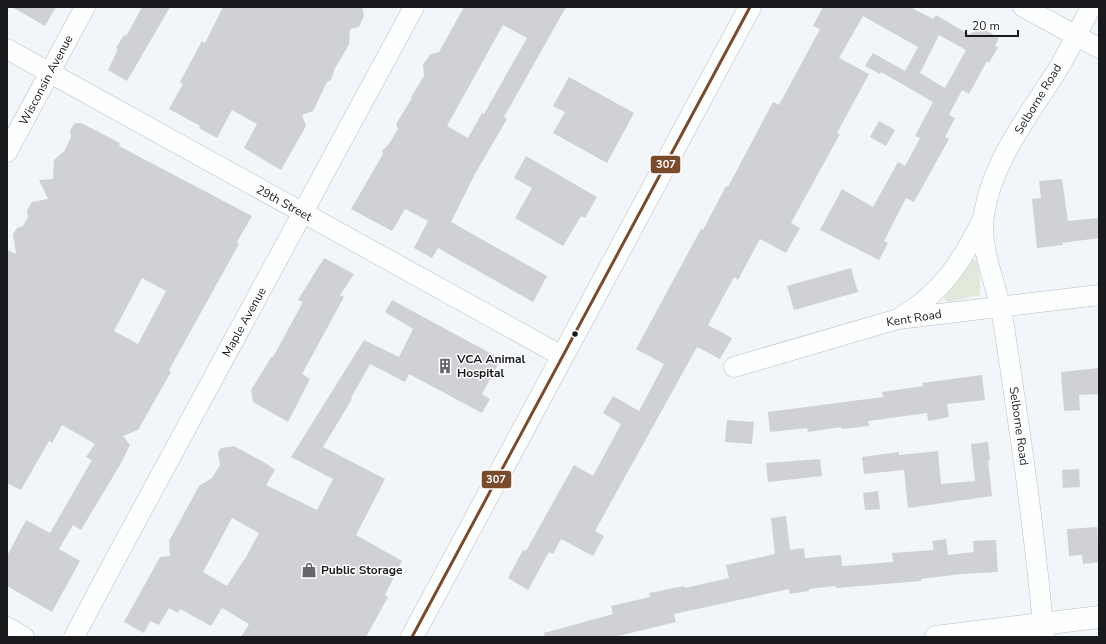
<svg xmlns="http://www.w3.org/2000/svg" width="1106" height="644" viewBox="0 0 1106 644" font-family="'Nunito Sans',sans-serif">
<rect width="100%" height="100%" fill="#f2f5fa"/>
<path fill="#e0e9da" d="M971 260H976L979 263 980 295 949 302 945 301 944 296Z"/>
<path fill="#cfd1d5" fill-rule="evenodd" d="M12 7H56L45 26Z
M142 7H170L127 81 108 70 118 49 116 48 124 35 126 36 129 31Z
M223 7H362L364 16 359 27 350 29 349 44 346 50 335 68 331 80 327 82 313 111 302 115 306 126 281 170 244 148 257 124 232 110 217 138 199 128 200 126 169 109 183 84 180 82 202 41 205 43Z
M464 7H566L504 117 507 119 475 174 451 222 547 276 533 302 438 248 432 258 414 248 428 221 405 209 392 231 351 209 383 154 382 151 389 144 398 129 396 124 412 98 411 97 424 76 423 64 431 54 439 52ZM503 25 527 38 484 114 482 113 468 138 447 126Z
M823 7H910L933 19 936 15 970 35 976 24 999 38 995 46 998 47 989 63 987 61 969 94 962 90 949 115 955 118 945 137 949 139 914 202 906 198 884 241 888 243 879 260 820 230 842 189 873 207 898 162 905 166 920 138 915 136 933 102 881 72 880 74 865 66 873 53 905 71 918 47 863 16 839 58 869 74 837 133 840 134 791 223 800 228 786 253 760 239 738 280 734 277 708 325 732 338 720 359 697 347 595 531 604 536 593 556 561 539 553 554 549 552 528 590 508 578 523 550 526 551 574 465 593 476 621 424 603 413 613 396 639 411 664 364 636 349 701 229 703 230 726 186 728 187 773 102 779 105 820 29 813 26ZM939 35 966 50 945 88 920 73Z
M569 77 634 113 607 163 553 133 565 112 553 106Z
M879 121 895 130 886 146 870 137Z
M75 123H81L120 143 119 146 252 216 237 242 239 244 169 370 171 372 138 430 123 436 130 445 120 465 81 530 73 525 59 549 80 561 52 612 7 586V556L26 520 50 533 92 460 86 457 95 444 62 425 52 443 49 441 21 490 7 483V250L16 254 13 234 17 228 23 226 28 217 27 210 32 202 48 199 39 180 53 179 54 160 65 150 71 137 70 130ZM142 278 166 291 138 344 114 331Z
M526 156 597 197 585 218 581 216 563 246 515 218 532 188 514 178Z
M1062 179 1068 221 1099 218V238L1062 243 1063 245 1037 248 1032 199 1041 198 1039 181Z
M324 258 354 274 340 295 344 297 302 374 310 379 288 422 253 402 251 390 272 356 273 357 303 302 298 300Z
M851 268 858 292 794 310 787 286Z
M392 300 501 359 482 394 490 399 482 413 409 374 405 382 370 364 351 398 352 399 323 447 385 479 356 535 402 561 385 595 388 597 366 637H241L249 624 222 608 211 626 180 609 178 613 169 608 159 625 150 621 144 633 124 622 160 557 170 556 169 541 199 486 212 478 220 465 218 452 221 448 234 446 267 464 275 470 266 485 317 510 333 479 291 457 364 340 399 357 413 329 385 312ZM232 518 259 533 246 557 227 586 203 572Z
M1099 368V394L1079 395 1080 410 1064 411 1061 372Z
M982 375 985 400 947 404 949 417 928 421 927 413 868 421 869 426 842 429 841 427 808 432 807 428 770 432 768 412 883 397 882 392 923 386 922 383Z
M727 420 754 422 752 444 725 442Z
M988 442 990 460 988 461 992 496 908 508 904 470 864 474 862 457 899 452V455L938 451 941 484 975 481 971 444Z
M820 459 822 476 768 482 766 463Z
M1079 469 1080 487 1063 488 1062 470Z
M878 491 880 509 865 510 863 493Z
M786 516 790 550 804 548 805 558 841 555 842 566 893 562 892 553 934 550 932 541 946 539 948 555 974 552 973 541 996 540 998 572 961 574 921 579V581L837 588 835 586 809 589V591L790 594 789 589 674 614 676 622 614 637H545L544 633 613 614 611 606 650 597 649 593 684 586 685 588 729 578 726 565 775 554 771 518Z
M1097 527 1099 562 1083 564 1082 555 1069 556 1067 529Z"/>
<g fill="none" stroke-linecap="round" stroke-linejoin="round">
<g stroke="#babcc0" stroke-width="21">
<path id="minor" d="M1023 7 1099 48
M7 49 562 356
M7 152 85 7
M901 317C941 294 964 259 983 218
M734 367 898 319 1099 295
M7 627 24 637
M74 637 117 556 414 7
M1044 637C1035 531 1019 425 1003 320 998 286 979 252 984 216 991 162 1030 114 1058 69 1070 49 1080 27 1091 7"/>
</g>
<g stroke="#babcc0" stroke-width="23">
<path id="tertiary" d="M936 637 1099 617"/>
</g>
<g stroke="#babcc0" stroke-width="23">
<path id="primary" d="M412 637 750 7"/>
</g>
<use href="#minor" stroke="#fdfefe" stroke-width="20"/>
<use href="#tertiary" stroke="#fdfefe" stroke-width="22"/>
<use href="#primary" stroke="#fdfefe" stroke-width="22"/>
<g stroke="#fff" stroke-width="6">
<path id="bus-1" d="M412 637 750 7"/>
</g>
<use href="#bus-1" stroke="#7a4b2a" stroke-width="3"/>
</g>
<defs>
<g id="building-bare" transform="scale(1.2)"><path d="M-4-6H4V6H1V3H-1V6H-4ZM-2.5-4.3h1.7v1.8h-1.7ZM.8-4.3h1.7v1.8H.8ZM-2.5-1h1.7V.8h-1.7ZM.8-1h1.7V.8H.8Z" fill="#65676b" stroke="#fff" stroke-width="2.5" paint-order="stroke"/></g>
<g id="shop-bare" transform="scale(1.2)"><path d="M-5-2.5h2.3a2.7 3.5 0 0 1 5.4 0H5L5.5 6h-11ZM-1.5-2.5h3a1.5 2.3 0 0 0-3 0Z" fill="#65676b" stroke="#fff" stroke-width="2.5" paint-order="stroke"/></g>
</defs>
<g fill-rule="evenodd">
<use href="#building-bare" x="445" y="366"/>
<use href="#shop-bare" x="309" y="570"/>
</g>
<circle fill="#191b1e" stroke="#fff" stroke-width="1.5" cx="575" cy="334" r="3.5"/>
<g text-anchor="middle" stroke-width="3" stroke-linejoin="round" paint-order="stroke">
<g font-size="12" fill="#191b1e" stroke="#fff">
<text transform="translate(46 80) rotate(-62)" y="4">Wisconsin Avenue</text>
<text transform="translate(1038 99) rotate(-59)" y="4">Selborne Road</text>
<text transform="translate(284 203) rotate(29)" y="4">29th Street</text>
<text transform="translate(914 318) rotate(-9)" y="4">Kent Road</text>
<text transform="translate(244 322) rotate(-61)" y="4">Maple Avenue</text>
<text transform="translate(1019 426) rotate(82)" y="4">Selborne Road</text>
</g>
<g font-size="12" font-weight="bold" fill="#191b1e" stroke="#fff" text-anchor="start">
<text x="457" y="363">VCA Animal<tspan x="457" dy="14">Hospital</tspan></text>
<text x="321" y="574">Public Storage</text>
</g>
</g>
<g stroke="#fff" stroke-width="1.5">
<rect x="650" y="155" width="31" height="19" rx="4" fill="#7a4b2a"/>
<rect x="481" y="470" width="31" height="19" rx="4" fill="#7a4b2a"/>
</g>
<g font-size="11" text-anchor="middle" font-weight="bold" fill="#fff">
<text x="666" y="168">307</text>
<text x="496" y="483">307</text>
</g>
<rect width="1106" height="644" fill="none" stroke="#191b1e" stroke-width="16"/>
<path d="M966 30v6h52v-6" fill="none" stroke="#191b1e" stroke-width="2"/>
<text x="972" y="30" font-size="12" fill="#191b1e" stroke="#ffffff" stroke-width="3" paint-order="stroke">20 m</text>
</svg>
